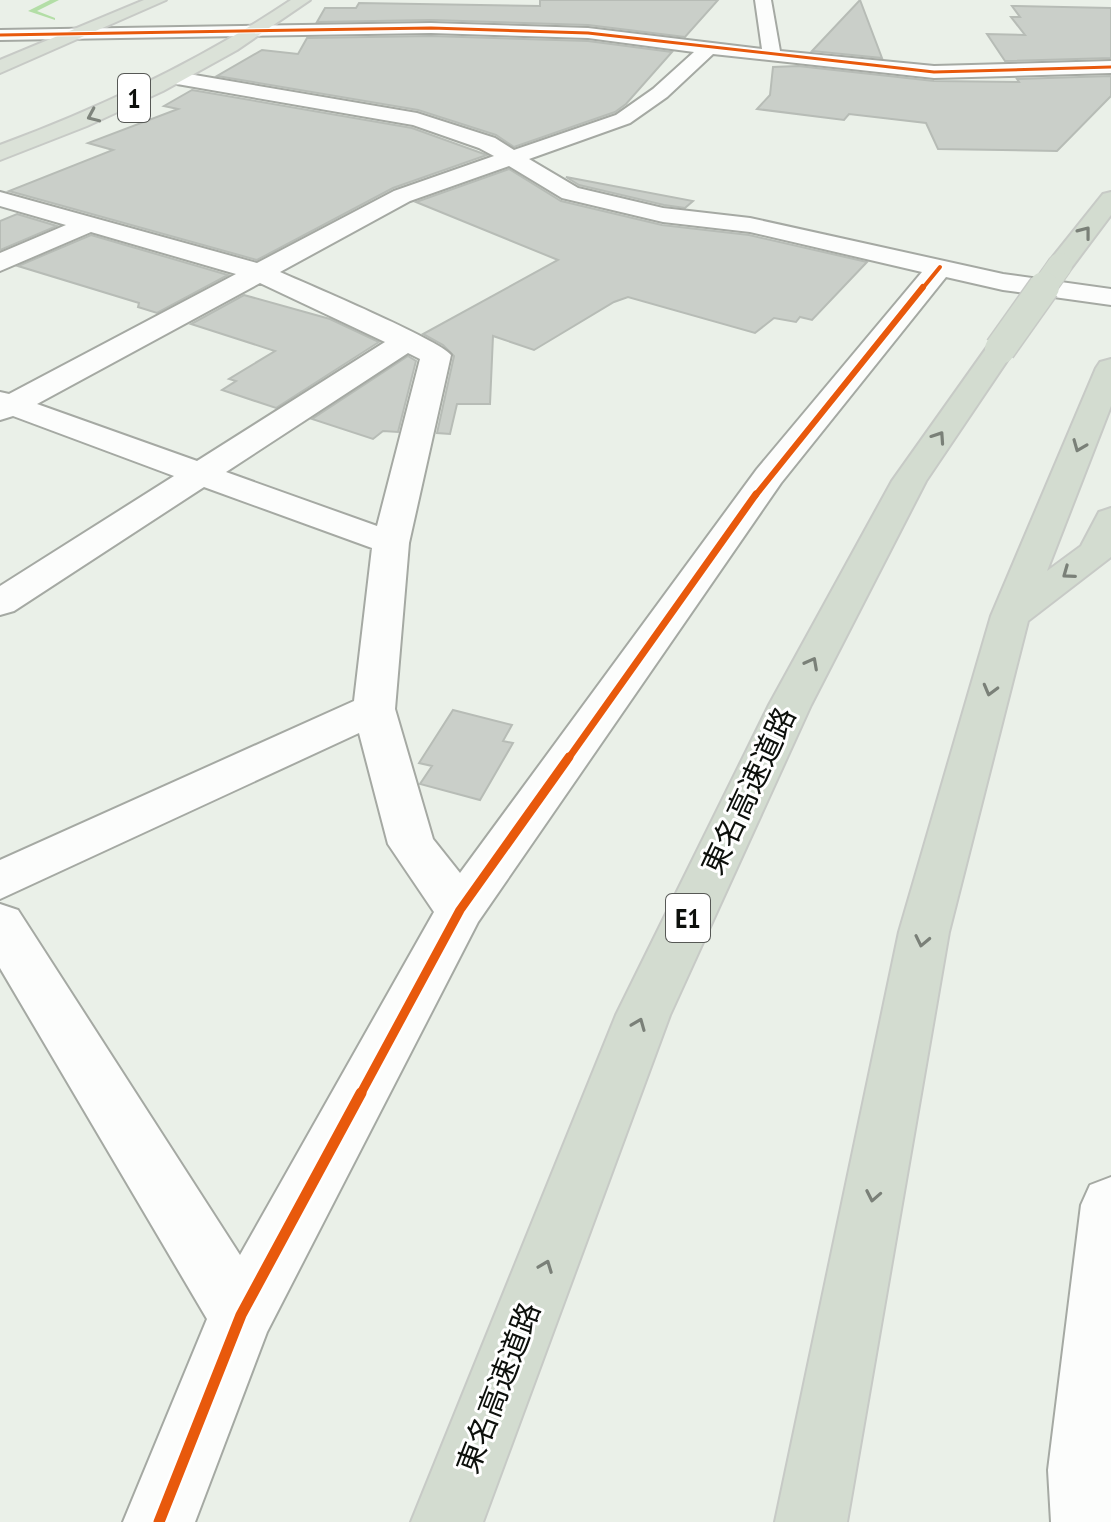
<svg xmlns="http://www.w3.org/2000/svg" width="1111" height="1522" viewBox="0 0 1111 1522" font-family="'PT Sans Narrow','Noto Sans JP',sans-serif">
<rect width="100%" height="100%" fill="#eaf0e8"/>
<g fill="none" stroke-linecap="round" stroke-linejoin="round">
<path fill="#b3dea6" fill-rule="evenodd" d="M50 0H59L37 11 55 18V20L28 11Z"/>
</g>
<path fill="#cacfc9" stroke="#b7bcb6" stroke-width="2" d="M540 0H718L685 37 588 25 431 20 317 22 325 8H356L359 3 540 6Z
M860 0 882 58 812 51Z
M1012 6 1111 8V58L1005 61 987 34 1025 35 1011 17H1020Z
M431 36 588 41 672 52 626 104 615 112 514 147 496 135 418 110 217 76 262 50 298 54 307 38Z
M798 66 934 81 1019 82 1017 79 1111 76V96L1057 151 938 149 926 123 849 114 844 120 757 109 770 95 773 67Z
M192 90 412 128 487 155 393 188 257 260 9 191 113 150 88 143 178 109 164 106Z
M509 169 561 201 662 225 749 235 867 262 812 320 800 317 796 322 774 318 755 333 628 297 614 302 534 350 493 336 490 404H457L450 434 437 433 454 356 443 345 423 334 558 260 416 202Z
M566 177 693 201 685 208 664 205 579 185Z
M17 214 57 226 0 250V221Z
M91 235 228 275 157 313 138 307 139 303 18 266Z
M244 295 330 319 379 342 276 408 222 390 236 381 229 379 275 351 191 324Z
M408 356 416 361 398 432 383 431 373 439 312 419Z
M453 710 512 725 503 741 513 743 480 800 420 784 432 766 419 763Z"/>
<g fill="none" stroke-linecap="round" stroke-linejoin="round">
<g stroke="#a5a9a3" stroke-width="4">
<path id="minor" d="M755 0H771L780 51 934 66 1111 61V73L934 78 713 54 667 97 630 123 529 159 578 188 663 208 750 218 1003 274 1111 289V305L1003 290 946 277 781 483 478 922 267 1332 195 1522H123L207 1319 0 968V904L18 910 240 1255 434 912 388 844 359 733 0 899V860L354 701 372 548 204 487 14 611 0 615V586L174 476 13 416 0 420V392L9 394 236 274 91 232 0 271V253L66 225 0 206V192L257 263 394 191 494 156 479 148 413 125 177 84 167 78 170 74 177 72 417 113 495 138 514 150 616 115 653 89 694 52 588 38 431 33 0 40V30L431 23 588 28 762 49ZM509 166 562 198 663 222 750 232 922 272 757 469 460 873 433 839 395 709 409 543 451 355C440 340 307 284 280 272L410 201ZM260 283 385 342 197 461 37 404ZM408 353 420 359 377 526 226 472Z
M1111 1177V1522H1051L1048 1470 1081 1205 1090 1185Z"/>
</g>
<g stroke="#c7cac6" stroke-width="4">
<path id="trunk" d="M144 0H166L0 73V60Z
M291 0H310L237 50 163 91 87 126 0 160V145C102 107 200 61 291 0Z"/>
</g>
<g stroke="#c7cac6" stroke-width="4">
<path id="motorway" d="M1111 192V215L1069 271H1051L1047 265 1051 259 1103 194Z
M1000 340 1010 343 1015 349 926 481 811 705 670 1015 483 1522H411L616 1015 769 705 892 481 990 343Z
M1111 359V406L1047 571 1081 546 1099 512 1111 508V557L1028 621 949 932 847 1522H775L899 932 991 616 1096 368 1100 362Z"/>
</g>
<use href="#minor" fill="#fcfdfc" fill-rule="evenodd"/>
<use href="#trunk" fill="#dbe2d8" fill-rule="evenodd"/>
<use href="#motorway" fill="#d3dcd0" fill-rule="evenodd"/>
<g stroke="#c7cac6" stroke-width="26" stroke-linecap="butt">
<path id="motorway-bridge-far1" d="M1043 289 1060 265"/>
</g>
<g stroke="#c7cac6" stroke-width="33" stroke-linecap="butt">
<path id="motorway-bridge" d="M1000 349 1044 287"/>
</g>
<use href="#motorway-bridge-far1" stroke="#d3dcd0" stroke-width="24"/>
<use href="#motorway-bridge" stroke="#d3dcd0" stroke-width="30"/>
<g stroke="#fff" stroke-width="5">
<path id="cycleway-far5" d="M0 35 431 28 588 33 934 72 1111 67"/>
</g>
<g stroke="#fff" stroke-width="7">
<path id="cycleway-far4" d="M922 289 940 267"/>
</g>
<g stroke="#fff" stroke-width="9">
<path id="cycleway-far3" d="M755 496 923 287"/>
</g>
<g stroke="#fff" stroke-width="11">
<path id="cycleway-far2" d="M568 759 756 494"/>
</g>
<g stroke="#fff" stroke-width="14">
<path id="cycleway-far1" d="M360 1095 460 910 569 757"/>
</g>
<g stroke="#fff" stroke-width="16">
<path id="cycleway" d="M159 1522 241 1315 361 1093"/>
</g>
<use href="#cycleway-far5" stroke="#e8590c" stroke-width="3"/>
<use href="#cycleway-far4" stroke="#e8590c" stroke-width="4"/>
<use href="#cycleway-far3" stroke="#e8590c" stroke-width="6"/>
<use href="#cycleway-far2" stroke="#e8590c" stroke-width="7"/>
<use href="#cycleway-far1" stroke="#e8590c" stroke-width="9"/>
<use href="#cycleway" stroke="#e8590c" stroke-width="11"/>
</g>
<defs><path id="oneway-chevron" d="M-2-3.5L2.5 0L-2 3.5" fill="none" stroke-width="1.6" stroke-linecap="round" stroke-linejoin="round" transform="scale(2)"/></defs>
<use stroke="#7e847c" href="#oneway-chevron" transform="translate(93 116) rotate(156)"/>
<g stroke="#7a8078">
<use href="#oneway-chevron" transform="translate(1085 232) rotate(-52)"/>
<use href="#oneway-chevron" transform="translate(939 437) rotate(-56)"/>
<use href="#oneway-chevron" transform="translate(1079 446) rotate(112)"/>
<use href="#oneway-chevron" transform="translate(1068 573) rotate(144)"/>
<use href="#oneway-chevron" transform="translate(812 663) rotate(-62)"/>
<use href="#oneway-chevron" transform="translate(990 690) rotate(105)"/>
<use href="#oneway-chevron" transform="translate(922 941) rotate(102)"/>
<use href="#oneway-chevron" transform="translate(639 1024) rotate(-68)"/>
<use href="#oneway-chevron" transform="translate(873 1196) rotate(101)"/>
<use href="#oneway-chevron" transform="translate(546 1266) rotate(-69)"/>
</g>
<g text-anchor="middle" stroke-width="6" stroke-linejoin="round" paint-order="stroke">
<g fill="#fff" stroke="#565855" stroke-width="2">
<rect x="118" y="74" width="32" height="48" rx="6"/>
<rect x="666" y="894" width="44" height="48" rx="6"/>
</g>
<g font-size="28" font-weight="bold" fill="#0d100c">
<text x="134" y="108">1</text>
<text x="688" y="928">E1</text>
</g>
<g font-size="30" fill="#0d100c" stroke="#fff">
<text transform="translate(749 791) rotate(-65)" y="10">東名高速道路</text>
<text transform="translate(499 1388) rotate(-69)" y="10">東名高速道路</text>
</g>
</g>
</svg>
